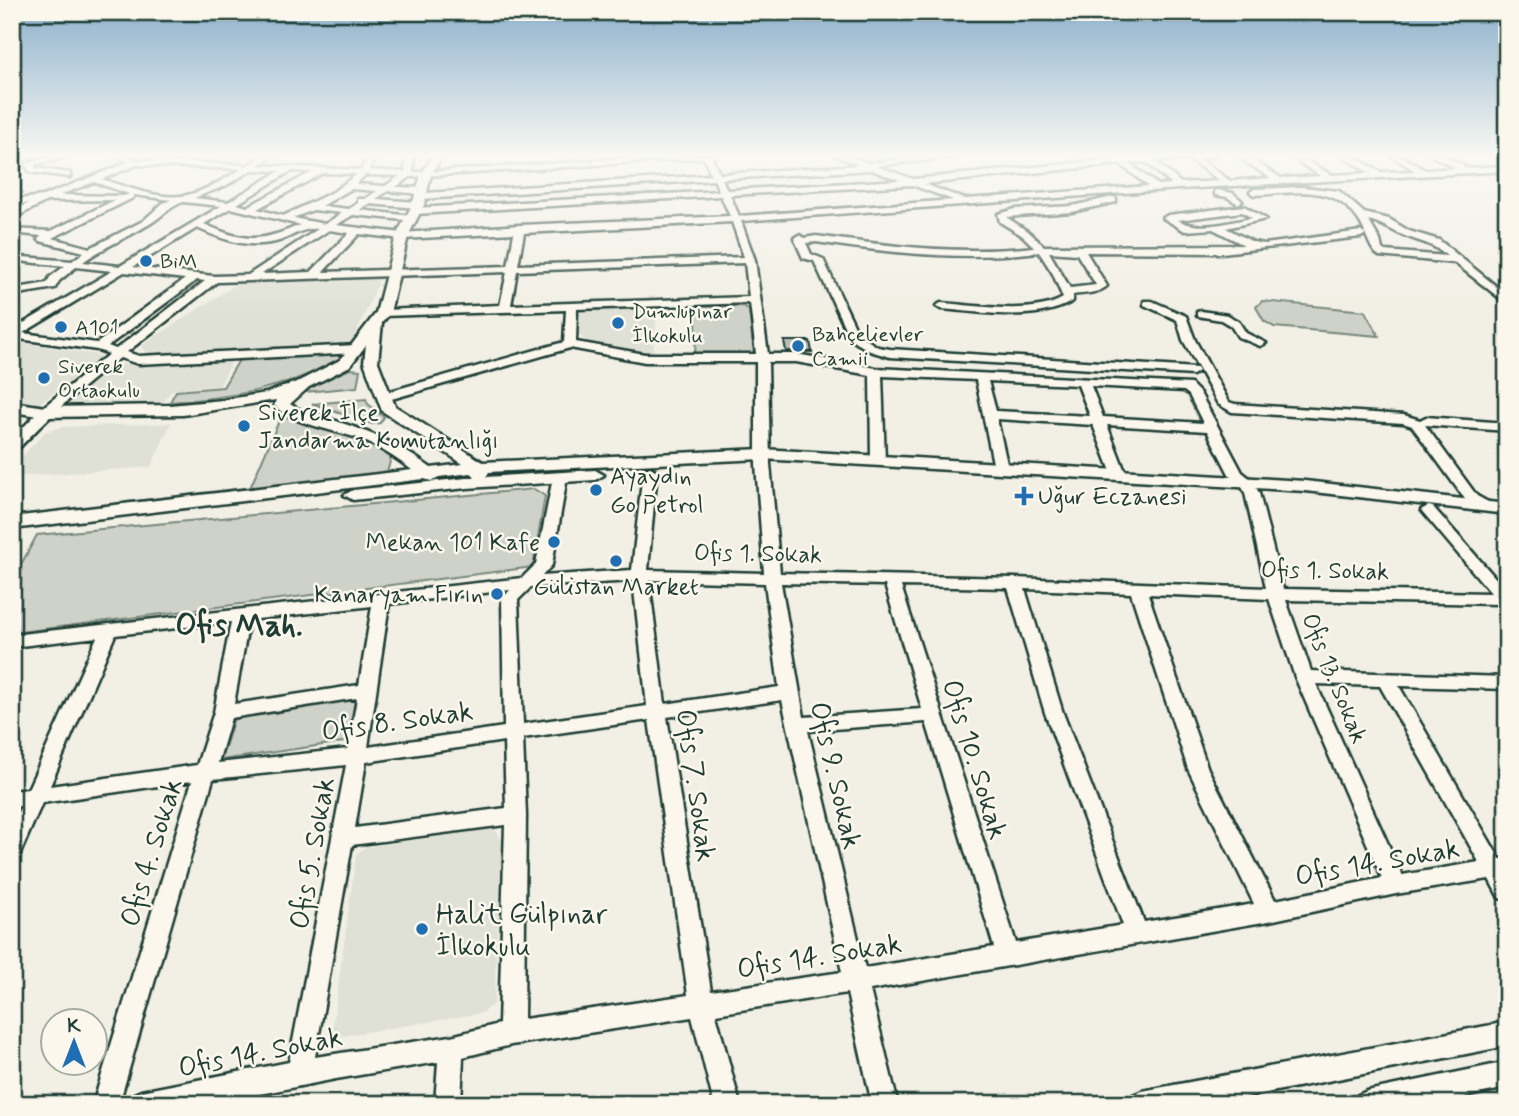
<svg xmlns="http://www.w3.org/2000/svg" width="1519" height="1116" viewBox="0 0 1519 1116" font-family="Mynerve,sans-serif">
<rect width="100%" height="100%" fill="#f2f0e5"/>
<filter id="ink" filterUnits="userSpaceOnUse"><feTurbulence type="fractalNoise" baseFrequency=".0143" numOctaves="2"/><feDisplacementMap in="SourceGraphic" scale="14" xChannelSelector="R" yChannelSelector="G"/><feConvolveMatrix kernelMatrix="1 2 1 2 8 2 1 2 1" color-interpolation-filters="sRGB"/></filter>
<g filter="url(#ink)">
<path fill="#e0e1d6" d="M198 155H260L243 165 187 160Z
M381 277 350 347 214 354 146 353 141 346 238 283Z
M658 308 653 353 612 351 587 342 579 335V310Z
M24 343 104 356 40 403 12 399V346Z
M233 359 220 385 172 390 161 405 63 406 107 365Z
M171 423 151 467 12 477V467L45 432 61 427Z
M495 829 502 840 494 1003 482 1013 331 1038 356 855 365 847Z"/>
<path fill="#cfd2c8" stroke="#77887e" stroke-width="2" d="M1262 301 1365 311 1379 336 1274 327 1264 321 1256 307Z
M743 306 749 310 754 355 695 356 697 307Z
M341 354 339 360C283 390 233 397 170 402L176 391 223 387 239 360Z
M350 369 360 370 357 387 295 393Z
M366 399 368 404 384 417 380 423 372 424 312 404Z
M282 414 297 415 393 449 387 473 250 488Z
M534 489 545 496 533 567 12 633V581L37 535Z
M356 696 350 741 221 760 235 715Z"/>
<path fill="#b7beb3" stroke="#1f3d34" stroke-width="2" d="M784 341H810L812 352 786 351Z"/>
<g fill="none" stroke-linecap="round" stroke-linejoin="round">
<g stroke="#1f3d34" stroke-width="5">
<path id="minor" d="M58 155H74L34 165 36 168 70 173V177L30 172 25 164Z
M114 155H126L137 160 248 165 264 155H274L259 165 361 170 369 155H377L369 170 405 172 406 155H414L413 172H426L676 155H717L712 158 720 174 859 165 835 155H847L868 163 937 155H968L876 166 913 179 1115 159 1119 157 1216 155 1199 158 1230 181 1270 178 1235 155H1245L1281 178 1321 176 1287 155H1297L1332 175 1370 173 1340 155H1350L1381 172 1415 171 1390 155H1400L1425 170 1456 168 1430 155H1441L1463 165 1464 168 1507 166V171L1179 189 741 221 755 260 768 354H796L876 368 1191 384 1200 393 1242 472 1252 480 1259 493 1283 589 1491 593 1421 510 1428 506 1433 507 1507 591V607L1500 604 1286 600 1311 671 1507 677V689L1399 686 1500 859 1507 858V900L1499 898 1489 879 1396 894 1269 921 870 990 898 1104H872L847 993 716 1014 740 1104H714L692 1017 511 1045 463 1057 461 1104H435L438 1062 336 1079 209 1104H128L132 1095 141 1091 289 1062 346 765 213 779 119 1104H93L192 781 42 803 20 854 12 857V824L21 806 12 807V791L28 789 97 637 12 647V635L522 578 536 564 553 477 560 473 567 477 552 565 542 576 632 570 643 471 650 467 657 471 648 570 764 573 756 464V362H645L570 348 388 400H380V394L564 342 566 310 383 316 377 313 383 310 500 305 507 272 217 282 127 352 139 356 357 345 363 349 357 353 138 364 120 358C83 386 49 416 17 450L12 451V439L41 409 109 354 97 350 12 338V330L112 271 76 267 59 281 55 288 12 295V289L47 283 50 277 65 266 27 262 23 261V257L72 261 84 252 40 241 38 239 41 236 12 233V229L51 231 115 200 47 201 12 219V212L29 203 12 206V200L43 196 129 162ZM704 158 711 175 425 193 427 191 423 188 396 187 410 177ZM1189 159 1220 181 1181 183 1155 161ZM1146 162 1171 184 1158 185 1129 163ZM1120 164 1148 186 965 199 924 184ZM137 165 241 169C224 179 201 194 181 196 157 199 124 186 102 179ZM252 170 280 171 228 202 194 198 225 186ZM871 170 900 180 727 190 722 179ZM291 171 312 172 247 207 237 204ZM323 173 357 174 333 192 283 216 257 209ZM365 175 400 176 385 186 356 184ZM714 180 719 191 415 208 410 211 415 214 721 196 730 216 520 225 402 233 336 225 353 215 415 221V217L412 216 360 210 369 204 418 208 423 205 418 202 376 199 388 191 421 194 418 196 422 199ZM94 182 129 194 124 196 60 195ZM912 185 953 200 739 216 730 195ZM351 189 377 191 365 199H358V203L349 209 322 206ZM134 195 171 200 163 203 143 221 90 248 52 238 133 198ZM183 202 221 206 120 266 83 262C103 247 125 239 146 226 160 219 168 207 183 202ZM231 208 300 225C259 243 244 242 204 224ZM313 210 342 213 325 224 293 218ZM732 222 744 257 518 265 524 233ZM197 228C226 241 251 250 282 240 294 235 305 227 318 229L248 275 214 276 133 267ZM329 230 349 233 311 272 262 274ZM514 233 508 266 323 272 359 234 402 239ZM745 263 749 297 511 305 517 271ZM124 272 185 279 97 343 23 333ZM197 280 205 281 116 349 108 346ZM750 303 756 354H645L576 342 577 309ZM768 362H796L870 375 871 461 878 465 885 461 882 376 976 380 994 468 1001 472 1008 468 997 419 1093 425 1112 474 1119 478 1126 474 1107 425 1207 431 1229 474 1241 485 1245 493 1266 588 1015 578 780 573 770 464ZM988 381 1078 385 1090 416 996 411ZM1091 386 1184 391 1189 395 1203 423 1103 417ZM649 580 765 583 779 687 665 704ZM633 581 647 706 523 724 518 600 531 587ZM781 583 885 585 922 709 804 717ZM901 586 1008 588 1045 713 1123 925 1016 943ZM1025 589 1131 593 1188 769 1254 904 1144 922 1063 713ZM510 590 502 599 504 727 368 747 389 604ZM1148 594 1269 599 1295 677 1382 878 1275 900 1208 769ZM372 606 359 685 234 704 249 620ZM231 622 214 712 197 765 50 786 115 635ZM1316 684 1380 686 1479 862 1402 875ZM357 698 348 749 218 763 231 718ZM782 700 842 972 711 991 667 717ZM649 720 688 995 524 1019 526 815 523 738ZM926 722 994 947 865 968 808 731ZM504 741 506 808 355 828 366 762ZM505 825 499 1024 451 1036 315 1057 352 845Z
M1303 187 1339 191 1364 213 1389 219 1409 231 1439 240 1507 295V304L1455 263 1379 256C1370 250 1367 235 1361 224 1336 182 1296 193 1254 195L1250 192 1254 189ZM1368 220C1382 223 1392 231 1405 236 1423 243 1432 243 1447 256L1385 251 1382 249 1380 240Z
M1218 190 1233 193 1242 201 1238 204 1227 197 1215 195V191Z
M1113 197 1116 198V202L1072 212 1006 217 1029 232 1044 246 1244 245 1213 229 1185 231 1163 218 1168 215 1244 206 1266 219 1226 228 1253 242 1265 244 1361 231 1366 234 1361 237 1222 253 1086 252 1107 286C1098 294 1085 293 1073 295V301C1036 323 982 312 941 309L936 306 941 303C975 305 1033 316 1063 298L1053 274 1039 252C964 261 890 253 816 242L806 243 811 254 823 259 859 335 878 347 890 349 1197 368 1199 371 1193 375 890 357 870 351 850 339 814 261 803 258 794 238 799 235 804 238 816 236C889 246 961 255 1034 247L1023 236 1000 222 998 214 1015 209 1072 206ZM1242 212 1252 218C1229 222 1200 232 1178 220ZM1049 252 1077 254 1096 285 1070 288Z
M1144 301H1152L1186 316 1195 340 1229 402 1235 404 1404 415 1420 420 1426 417 1507 423V431L1425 425 1477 496 1497 507 1490 511 1467 502 1412 426 1403 423 1232 412 1218 404 1183 340 1177 320 1144 305Z
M1201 311 1228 315 1239 322 1246 333 1266 343 1260 346 1238 337 1231 326 1221 320 1197 316V312Z
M1507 1022V1046L1210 1104H1129L1133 1095 1142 1091Z
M1507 1062V1088L1431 1104H1354L1358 1095 1367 1091Z"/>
</g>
<g stroke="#1f3d34" stroke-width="5">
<path id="major" d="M12 155H38L12 161Z
M433 155H443L431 175 424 205 408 236 390 313 382 323 378 362 395 406 483 462 762 449 1305 481 1507 504V514L1305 491 762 459 489 472 486 477 595 470 604 475 595 480 467 488 353 500 344 495 353 490 476 477 471 473 439 477 431 481 424 479 12 529V517L412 470C396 458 379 447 360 439 336 430 290 424 274 405L276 400 183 415 46 417 12 412V402L46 407 170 405 223 400 266 393 299 381 340 360 376 313 396 236 412 205 421 175ZM366 345 364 362 382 411 463 464 431 468C387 435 349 425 298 409L290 404 309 387 350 366Z"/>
</g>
<use href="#minor" fill="#fbf7ec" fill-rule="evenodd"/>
<use href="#major" fill="#fbf7ec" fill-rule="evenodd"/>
</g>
</g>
<linearGradient id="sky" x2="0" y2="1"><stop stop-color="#8cb0cc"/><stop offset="0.5" stop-color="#f9f8f3"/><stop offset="1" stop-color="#f9f8f3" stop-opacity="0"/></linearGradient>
<rect width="1519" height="311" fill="url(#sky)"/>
<g fill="#1f6fb2" stroke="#fbf7ec" stroke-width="2.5">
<circle cx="146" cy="261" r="7"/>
<circle cx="618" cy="323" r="7"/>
<circle cx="61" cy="327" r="7"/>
<circle cx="798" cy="346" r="7"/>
<circle cx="44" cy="378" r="7"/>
<circle cx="244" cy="426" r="7"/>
<circle cx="596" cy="490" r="7"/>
<path d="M1020.5 485.5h7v7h7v7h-7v7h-7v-7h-7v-7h7z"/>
<circle cx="554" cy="542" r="7"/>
<circle cx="616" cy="561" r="7"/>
<circle cx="497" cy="594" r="7"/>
<circle cx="422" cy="929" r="7"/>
</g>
<g text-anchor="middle" stroke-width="5" stroke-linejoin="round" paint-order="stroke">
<g font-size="21" fill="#1f3d34" stroke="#fbf7ec" text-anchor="start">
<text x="160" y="268">BiM</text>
<text x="632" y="318">Dumlupınar<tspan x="632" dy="24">İlkokulu</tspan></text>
<text x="75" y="334">A101</text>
<text x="812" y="341">Bahçelievler<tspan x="812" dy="24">Camii</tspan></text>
<text x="58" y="373">Siverek<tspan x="58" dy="24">Ortaokulu</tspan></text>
</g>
<g font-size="24" fill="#1f3d34" stroke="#fbf7ec" text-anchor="start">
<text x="258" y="420">Siverek İlçe<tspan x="258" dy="28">Jandarma Komutanlığı</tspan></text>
<text x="610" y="484">Ayaydın<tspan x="610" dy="28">Go Petrol</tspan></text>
<text x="1038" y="504">Uğur Eczanesi</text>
<text x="540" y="550" text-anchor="end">Mekan 101 Kafe</text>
<text x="616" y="594" text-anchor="middle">Gülistan Market</text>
<text x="483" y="602" text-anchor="end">Kanaryam Fırın</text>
</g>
<g font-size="24" fill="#1f3d34" stroke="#fbf7ec">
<text transform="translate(758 553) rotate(1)" y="8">Ofis 1. Sokak</text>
<text transform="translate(1325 570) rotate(1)" y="8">Ofis 1. Sokak</text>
<text transform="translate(1335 678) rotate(68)" y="8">Ofis 13. Sokak</text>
</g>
<g font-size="28" fill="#1f3d34" stroke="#fbf7ec">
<text transform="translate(397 720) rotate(-8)" y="10">Ofis 8. Sokak</text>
<text transform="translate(976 759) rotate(73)" y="10">Ofis 10. Sokak</text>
<text transform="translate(837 775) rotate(77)" y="10">Ofis 9. Sokak</text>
<text transform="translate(697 785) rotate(82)" y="10">Ofis 7. Sokak</text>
<text transform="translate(150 852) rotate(-73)" y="10">Ofis 4. Sokak</text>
<text transform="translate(311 853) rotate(-80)" y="10">Ofis 5. Sokak</text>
<text transform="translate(1377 861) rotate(-10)" y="10">Ofis 14. Sokak</text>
<text transform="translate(819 955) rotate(-9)" y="10">Ofis 14. Sokak</text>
<text transform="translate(260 1051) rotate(-11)" y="10">Ofis 14. Sokak</text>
</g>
<g font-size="28" fill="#1f3d34" stroke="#fbf7ec" text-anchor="start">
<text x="436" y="923">Halit Gülpınar<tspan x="436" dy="32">İlkokulu</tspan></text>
</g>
<g font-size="32" font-weight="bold" fill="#1f3d34" stroke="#fbf7ec">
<text x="239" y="635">Ofis Mah.</text>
</g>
</g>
<rect width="1519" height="1116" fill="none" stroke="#fbf7ec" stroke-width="42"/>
<rect x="21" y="21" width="1477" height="1074" fill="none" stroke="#1f3d34" stroke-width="2.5" filter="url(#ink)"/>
<g transform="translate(74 1042)"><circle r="33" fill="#fbf7ec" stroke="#a3ada2" stroke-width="2"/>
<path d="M0-5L12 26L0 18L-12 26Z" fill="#1f6fb2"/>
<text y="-10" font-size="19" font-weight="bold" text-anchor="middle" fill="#1f3d34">K</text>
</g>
</svg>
